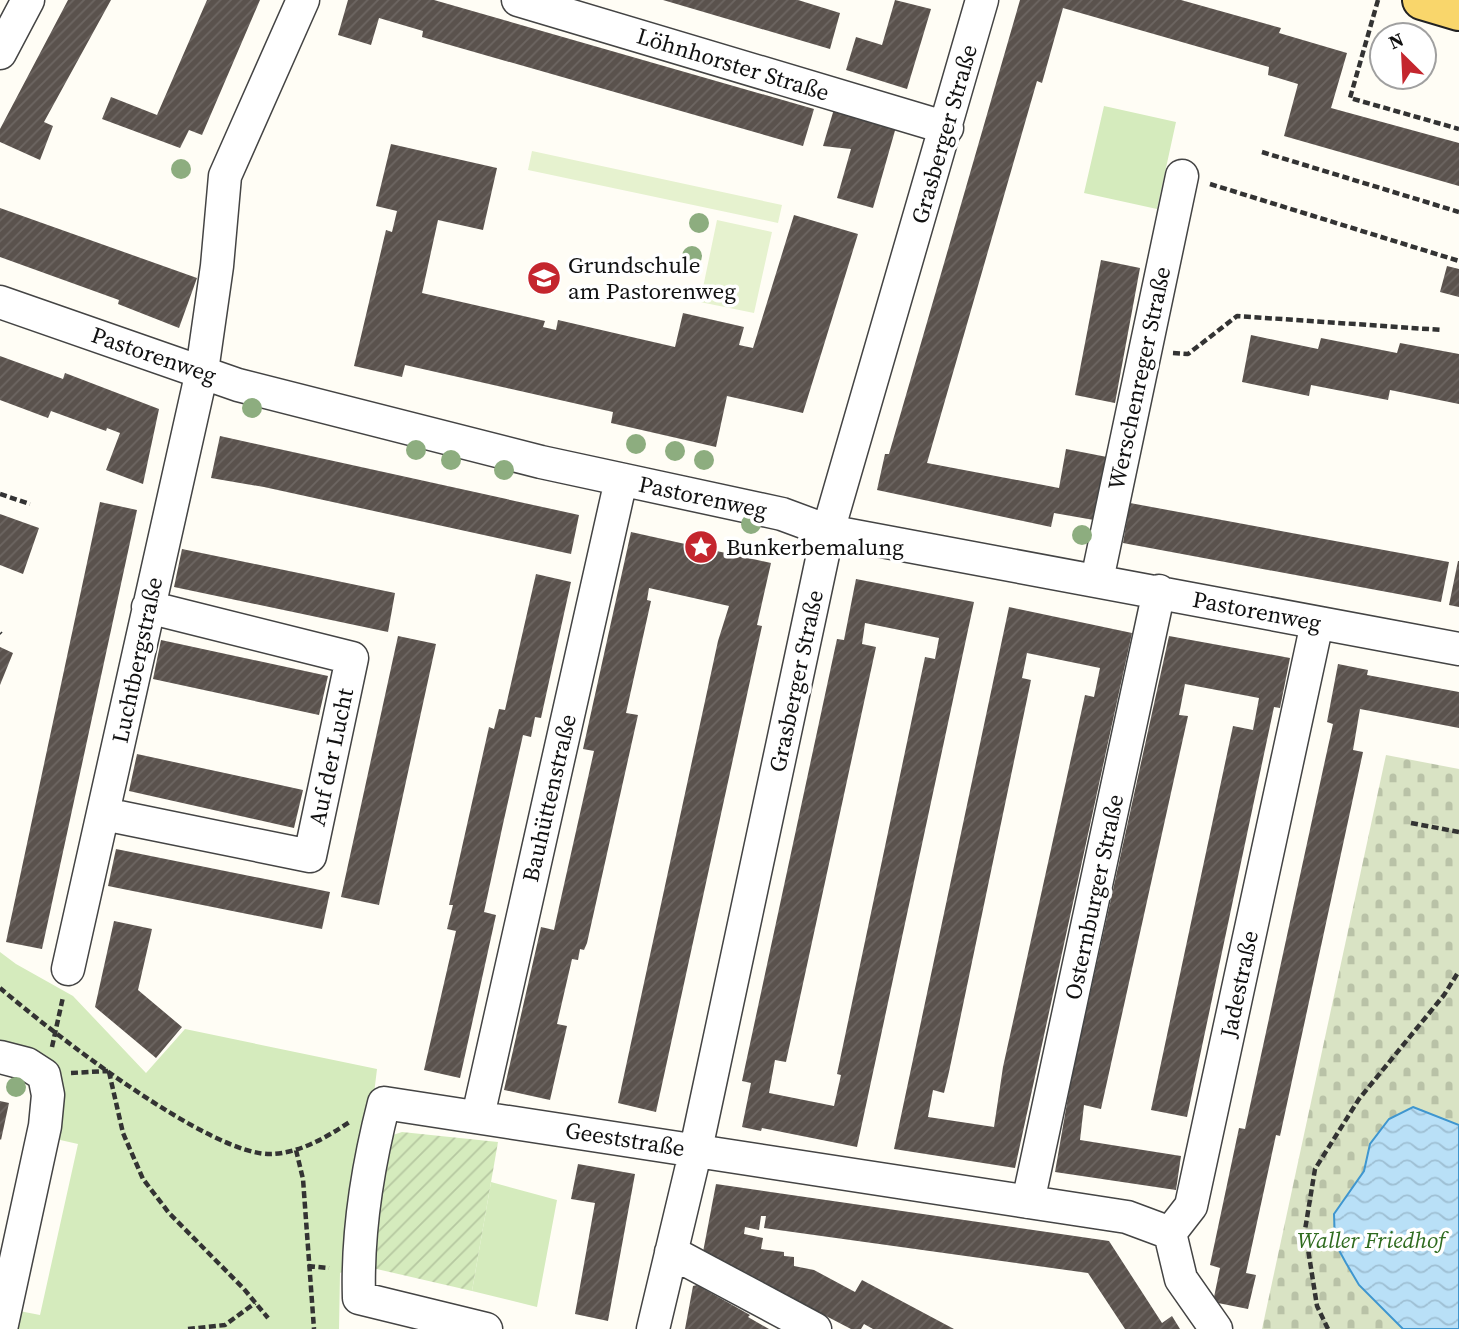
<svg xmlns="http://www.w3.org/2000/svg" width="1459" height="1329" viewBox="0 0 1459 1329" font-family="'Source Serif 4',serif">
<defs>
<pattern id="cemetery-stones" width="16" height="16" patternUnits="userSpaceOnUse" patternTransform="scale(1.75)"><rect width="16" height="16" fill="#d9e3c4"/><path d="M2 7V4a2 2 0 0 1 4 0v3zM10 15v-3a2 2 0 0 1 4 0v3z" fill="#b9c2a7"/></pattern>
<pattern id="garden-furrows" width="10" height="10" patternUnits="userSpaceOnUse" patternTransform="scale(1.75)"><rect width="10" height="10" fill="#d5ebbd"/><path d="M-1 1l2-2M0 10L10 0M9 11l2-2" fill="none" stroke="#b6c8a1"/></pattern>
<pattern id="water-waves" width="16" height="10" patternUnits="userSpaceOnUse" patternTransform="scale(1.75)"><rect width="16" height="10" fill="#b9e0f7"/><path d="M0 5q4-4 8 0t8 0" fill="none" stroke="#9ebfd3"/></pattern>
<pattern id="building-hatch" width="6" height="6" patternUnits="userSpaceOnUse" patternTransform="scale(1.75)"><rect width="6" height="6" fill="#5a524d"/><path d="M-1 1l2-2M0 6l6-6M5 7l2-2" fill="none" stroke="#6d6662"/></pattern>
</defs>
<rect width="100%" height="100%" fill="#fffdf5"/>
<path fill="#d5ebbd" d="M1104 106 1176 122 1157 209 1084 193Z
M0 952 16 964 73 996 146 1073 185 1029 377 1069 353 1267 340 1273 339 1329H8L9 1309 40 1315 78 1144 47 1137 55 1085 0 1043Z
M491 1182 557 1200 537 1307 472 1291Z"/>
<path fill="url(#cemetery-stones)" d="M1386 755 1459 769V1329H1262Z"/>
<path fill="url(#garden-furrows)" d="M402 1132 498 1142 472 1291 368 1267 393 1135Z"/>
<path fill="#e6f2cf" d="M532 151 782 205 778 223 528 170Z
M717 220 772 232 754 313 700 302Z"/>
<path fill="url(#water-waves)" stroke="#3f96cf" stroke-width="2" d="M1413 1107 1459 1125V1329H1403L1359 1285 1346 1263 1335 1243 1334 1214 1364 1171 1370 1144 1389 1119Z"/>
<path fill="url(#building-hatch)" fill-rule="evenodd" d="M68 0H111L44 122 53 126 40 160 0 142V129Z
M207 0H260L202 135 189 130 180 148 102 119 111 97 157 115Z
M348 0H434L814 109 803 146 422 37 423 31 379 18 371 45 338 35Z
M663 0H798L840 13 830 49Z
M895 0 931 9 907 89 846 70 856 37 882 45Z
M1020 0H1181L1281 28 1279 33 1347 53 1331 108 1459 143V186L1284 136 1298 84 1268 75 1269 67 1063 8 1042 83 1037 81 927 463 1059 488 1066 449 1107 457 1094 520 1054 513 1051 527 877 490 885 454H889Z
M834 109 896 127 873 208 837 198 851 149 823 146Z
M391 144 497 168 483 230 438 220 422 293 545 321 543 327 556 330 558 320 675 347 683 313 744 327 739 345 753 348 794 215 858 234 803 413 727 396 716 447 611 423 613 412 405 365 402 377 354 366 386 230 392 232 397 211 376 206Z
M0 208 197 278 179 328 118 304 119 300 0 257Z
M1101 260 1140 268 1115 403 1075 395Z
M1447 266 1459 269V297L1440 292Z
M1251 335 1318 349 1321 338 1397 353 1400 343 1459 354V404L1390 390 1388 400 1311 385 1309 396 1242 382Z
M0 356 63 379 65 373 159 409 143 484 106 470 120 433 107 428 106 431 51 411 48 418 0 400Z
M220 436 579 515 571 554 264 487 211 478Z
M100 502 137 510 42 949 6 942Z
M1130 503 1449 562 1441 602 1123 543Z
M0 514 39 528 23 574 0 565Z
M631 532 771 563 757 625 762 626 656 1112 618 1103 718 641 729 606 649 588 647 600 651 601 626 713 638 715 587 943 584 950 580 949 578 960 572 959 557 1024 567 1026 550 1100 504 1090 541 927 554 930 559 907 594 751 583 749Z
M182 549 395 593 388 632 174 587Z
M1458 561H1459V607L1449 605Z
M536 574 571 582 541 718 535 717 531 737 523 735 503 824 484 912 496 915 460 1078 424 1070 456 931 447 929 453 905H449L489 727 494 729 499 709 505 710Z
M856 579 974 602 857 1147 762 1128 761 1131 742 1127 751 1083 742 1081 837 639 844 640ZM865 623 939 638 935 659 925 657 837 1074 841 1075 834 1106 769 1093 775 1060 786 1062 876 647 862 644Z
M1009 607 1132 633 1015 1168 894 1149ZM1027 653 1100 668 1094 697 1085 695 1003 1067 994 1127 928 1117 933 1090 944 1093 949 1072 1031 680 1022 678Z
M398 636 436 644 379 905 341 897Z
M1169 636 1290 658 1280 708 1274 707 1187 1117 1151 1110 1233 726 1253 730 1259 698 1185 684 1179 715 1188 716 1101 1109 1084 1105 1080 1140 1181 1156 1176 1190 1055 1172 1071 1080Z
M161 640 328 676 319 715 153 679Z
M0 647 13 653 0 685Z
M1338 664 1368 670 1367 675 1459 692V728L1360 709 1353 750 1363 752 1280 1136 1276 1135 1246 1273 1256 1275 1248 1309 1213 1302 1220 1268 1210 1265 1239 1128 1245 1129 1324 765 1333 724 1327 722Z
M137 754 303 790 294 828 129 791Z
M116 849 330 892 322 929 108 886Z
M114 921 152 929 138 990 182 1027 156 1058 95 1007Z
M0 1101 9 1103 1 1140 0 1139Z
M578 1164 635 1174 608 1321 575 1314 595 1203 571 1199Z
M716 1184 1109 1241 1162 1323 1172 1316 1180 1329H1125L1088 1273 764 1228 766 1216H761L759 1230 745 1227 744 1234 763 1238 761 1249 784 1252V1256L794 1257V1266L814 1270 855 1292 862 1280 954 1329H873L864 1324 861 1329H851L703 1252Z
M697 1285 750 1315 748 1317 769 1329H685L693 1286Z"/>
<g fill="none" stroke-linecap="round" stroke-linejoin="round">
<g stroke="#444" stroke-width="35">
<path id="minor" d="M518 0 947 128
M0 53 28 0
M0 302 238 385 541 462 782 514 828 531 1459 649
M1097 580 1182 176
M104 814 310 856 352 658 148 607
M68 969 202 371 217 266 225 176 303 0
M0 1057 27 1064 44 1075 48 1095 45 1126 1 1329
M478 1116 621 480
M1028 1202 1159 591
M1170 1233 1191 1206 1317 623
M1170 1233 1181 1279 1216 1329
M671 1252 815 1329
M486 1329 359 1298C357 1234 368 1165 384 1103L1127 1217 1170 1233
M653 1329 696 1149 828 531 982 0"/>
</g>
<g stroke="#222" stroke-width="42">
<path id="major" d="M1422 0 1459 11"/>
</g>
<path stroke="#333" stroke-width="4.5" stroke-dasharray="7 3.5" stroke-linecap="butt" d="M1378 0 1350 98 1459 129
M1262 152 1459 212
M1210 184 1459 261
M1173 353 1188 354 1237 316 1442 330
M0 494 30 504
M0 633 1 634
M1411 823 1459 832
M0 988C49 1030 212 1158 273 1154 302 1152 327 1137 351 1121
M52 1047 63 997
M109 1072 123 1133 143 1179 169 1213 244 1289 268 1318
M71 1073 108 1071
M296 1150 303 1179 314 1329
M308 1266 329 1268
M188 1329 225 1325 255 1303
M1328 1329 1317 1306 1305 1230 1315 1169 1359 1099 1444 995 1459 971"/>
<use href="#minor" stroke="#fff" stroke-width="32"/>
<use href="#major" stroke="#f9d66b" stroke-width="38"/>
</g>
<g fill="#8dad7f">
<circle cx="181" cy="169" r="10"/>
<circle cx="699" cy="223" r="10"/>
<circle cx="692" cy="256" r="10"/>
<circle cx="252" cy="408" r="10"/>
<circle cx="636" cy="444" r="10"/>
<circle cx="416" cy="450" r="10"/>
<circle cx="675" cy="451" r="10"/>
<circle cx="451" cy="460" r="10"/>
<circle cx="704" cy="460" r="10"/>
<circle cx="504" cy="470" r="10"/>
<circle cx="751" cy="524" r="10"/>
<circle cx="1082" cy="535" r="10"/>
<circle cx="16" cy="1087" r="10"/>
</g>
<defs>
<g id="school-disc" transform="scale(1.75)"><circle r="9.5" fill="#c4262e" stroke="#fff"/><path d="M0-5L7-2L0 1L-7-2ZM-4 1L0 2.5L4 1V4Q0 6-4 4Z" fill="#fff"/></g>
<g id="sight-disc" transform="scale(1.75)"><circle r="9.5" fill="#c4262e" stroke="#fff"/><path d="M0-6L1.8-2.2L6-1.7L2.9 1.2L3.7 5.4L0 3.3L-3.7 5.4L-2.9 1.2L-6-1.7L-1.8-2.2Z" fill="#fff"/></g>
</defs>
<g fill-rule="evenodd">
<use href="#school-disc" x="544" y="278"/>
<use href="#sight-disc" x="701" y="547"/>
</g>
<g text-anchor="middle" stroke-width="7" stroke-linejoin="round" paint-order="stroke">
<g font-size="23" fill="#111" stroke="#fff">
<text transform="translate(733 64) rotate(17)" y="8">Löhnhorster Straße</text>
<text transform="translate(944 134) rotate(-74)" y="8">Grasberger Straße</text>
<text transform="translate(154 355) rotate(19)" y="8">Pastorenweg</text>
<text transform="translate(1139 378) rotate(-78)" y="8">Werschenreger Straße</text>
<text transform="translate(703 497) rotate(12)" y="8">Pastorenweg</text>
<text transform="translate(1257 611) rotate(11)" y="8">Pastorenweg</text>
<text transform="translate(137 660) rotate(-78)" y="8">Luchtbergstraße</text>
<text transform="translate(796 681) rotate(-78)" y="8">Grasberger Straße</text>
<text transform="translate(331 757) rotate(-78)" y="8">Auf der Lucht</text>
<text transform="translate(549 798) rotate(-77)" y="8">Bauhüttenstraße</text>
<text transform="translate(1094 897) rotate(-78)" y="8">Osternburger Straße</text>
<text transform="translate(1239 984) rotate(-78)" y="8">Jadestraße</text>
<text transform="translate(625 1139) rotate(9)" y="8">Geeststraße</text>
</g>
<g font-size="23" fill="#111" stroke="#fff" text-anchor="start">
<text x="568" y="273">Grundschule<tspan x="568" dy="26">am Pastorenweg</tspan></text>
<text x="726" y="555">Bunkerbemalung</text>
</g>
<g font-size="23" font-style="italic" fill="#2f6b1f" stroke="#fff">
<text x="1371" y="1248">Waller Friedhof</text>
</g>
</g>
<g transform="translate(1403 56) rotate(336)"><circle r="33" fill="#ffffff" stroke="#a0a0a0" stroke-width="2"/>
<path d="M0-5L12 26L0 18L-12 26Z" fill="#c4262e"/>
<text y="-10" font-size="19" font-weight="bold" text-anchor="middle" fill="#111111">N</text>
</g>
</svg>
